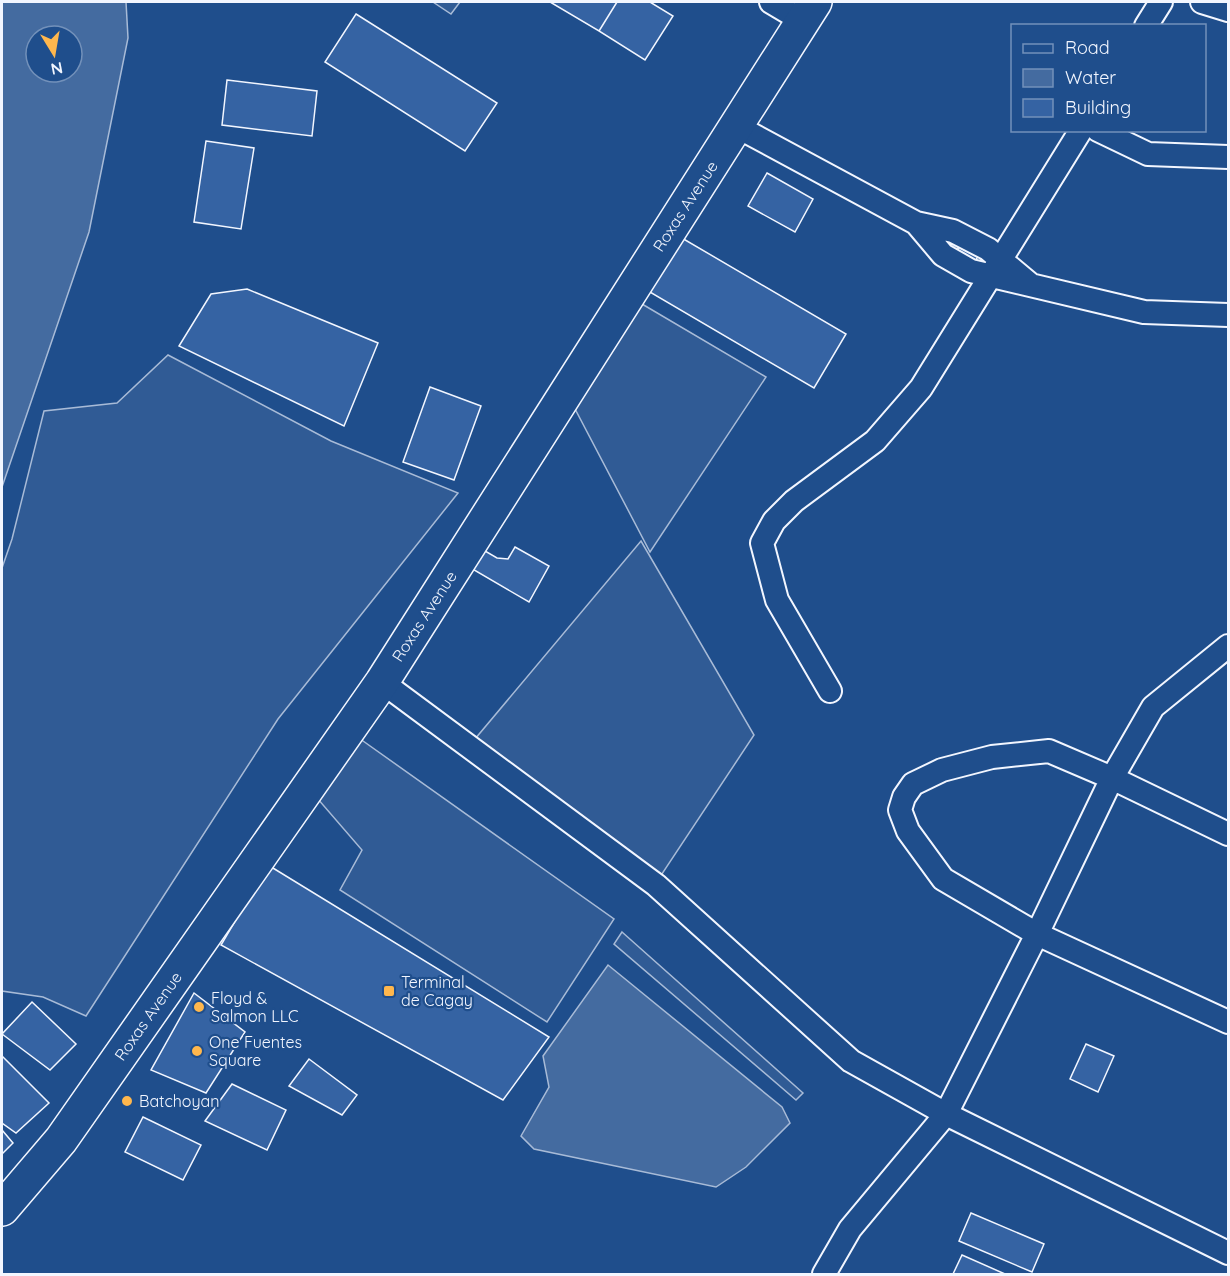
<svg xmlns="http://www.w3.org/2000/svg" width="1230" height="1276" viewBox="0 0 1230 1276" font-family="Quicksand,sans-serif">
<rect width="100%" height="100%" fill="#1f4e8c"/>
<path fill="#305b95" stroke="#a8bbd7" stroke-width="1.5" d="M433 2H460L451 14Z
M642 304 766 377 650 552 573 405Z
M168 355 331 441 458 493 278 719 86 1016 43 997 2 991V568L12 539 44 411 117 403Z
M641 541 754 735 656 883 475 739Z
M356 736 614 919 547 1022 340 890 362 850 317 798Z
M622 932 803 1093 796 1100 614 944Z"/>
<path fill="#446ba0" stroke="#a8bbd7" stroke-width="1.5" fill-rule="evenodd" d="M2 2H126L128 38 89 232 2 487ZM36 36H72V72H36Z
M608 965 782 1107 790 1123 746 1167 716 1187 534 1149 521 1136 549 1087 543 1056Z"/>
<path fill="#3563a3" stroke="#f2f6ff" stroke-width="1.5" d="M550 2H617L599 31Z
M617 2H650L673 16 645 60 599 31Z
M356 14 497 103 465 151 325 62Z
M227 80 317 91 312 136 222 125Z
M206 141 254 148 241 229 194 222Z
M767 173 813 199 795 232 748 206Z
M675 234 846 334 814 388 643 288Z
M961 242 980 252 975 262 956 253Z
M247 289 378 343 344 426 179 346 211 294Z
M430 387 481 406 454 480 403 462Z
M515 547 549 566 529 602 469 567 480 548 497 558 508 559Z
M268 865 549 1037 503 1100 221 945Z
M194 993 245 1032 206 1093 151 1070Z
M32 1002 76 1044 50 1070 2 1034Z
M1086 1044 1114 1056 1098 1092 1070 1079Z
M2 1056 49 1103 16 1133 2 1123Z
M309 1059 357 1095 342 1115 289 1086Z
M232 1084 286 1110 267 1150 205 1121Z
M143 1117 201 1145 183 1180 125 1152Z
M2 1130 13 1143 2 1154Z
M971 1213 1044 1244 1032 1272 959 1241Z
M962 1255 1005 1274H953Z"/>
<g fill="none" stroke-linecap="round" stroke-linejoin="round">
<g stroke="#f2f6ff" stroke-width="26">
<path id="street" d="M771 2 803 21
M1202 2 1228 10
M1146 26 1161 2
M736 126 916 223 953 231 988 249 1031 285
M1098 130 1148 154 1228 157
M916 223 943 255 971 271 1144 312 1228 315
M382 682 656 885 851 1061 946 1114 1228 1253
M830 691 777 600 762 543 774 521 794 501 875 441 921 388 1081 130
M1228 834 1112 778 1049 751 992 757 942 770 913 784 904 797 900 810 908 831 943 879 1037 934 1228 1022
M824 1274 850 1229 946 1114 1037 934 1112 778 1153 707 1228 646"/>
</g>
<g stroke="#f2f6ff" stroke-width="36">
<path id="primary" d="M2 1209 61 1140 382 682 815 2"/>
</g>
<use href="#street" stroke="#1f4e8c" stroke-width="22"/>
<use href="#primary" stroke="#1f4e8c" stroke-width="33"/>
</g>
<g fill="#ffb74d" stroke="#1f4e8c" stroke-width="2">
<rect x="383" y="985" width="12" height="12" rx="3"/>
<circle cx="199" cy="1007" r="6"/>
<circle cx="197" cy="1051" r="6"/>
<circle cx="127" cy="1101" r="6"/>
</g>
<g text-anchor="middle" stroke-width="4.5" stroke-linejoin="round" paint-order="stroke">
<g font-size="16" fill="#f2f6ff" stroke="#1f4e8c">
<text transform="translate(685 206) rotate(-57)" y="6">Roxas Avenue</text>
<text transform="translate(424 616) rotate(-57)" y="6">Roxas Avenue</text>
<text transform="translate(148 1016) rotate(-55)" y="6">Roxas Avenue</text>
</g>
<g font-size="16" fill="#f2f6ff" stroke="#1f4e8c" text-anchor="start">
<text x="401" y="988">Terminal<tspan x="401" dy="18">de Cagay</tspan></text>
<text x="211" y="1004">Floyd &amp;<tspan x="211" dy="18">Salmon LLC</tspan></text>
<text x="209" y="1048">One Fuentes<tspan x="209" dy="18">Square</tspan></text>
<text x="139" y="1107">Batchoyan</text>
</g>
</g>
<rect width="1230" height="1276" fill="none" stroke="#f2f6ff" stroke-width="6"/>
<rect x="1011" y="24" width="195" height="108" fill="#1f4e8c" stroke="#7391ba" stroke-width="1.5"/>
<rect x="1023" y="44" width="30" height="9" fill="#1f4e8c" stroke="#7391ba" stroke-width="1.5"/>
<text x="1065" y="54" font-size="18" fill="#f2f6ff">Road</text>
<rect x="1023" y="69" width="30" height="18" fill="#446ba0" stroke="#7391ba" stroke-width="1.5"/>
<text x="1065" y="84" font-size="18" fill="#f2f6ff">Water</text>
<rect x="1023" y="99" width="30" height="18" fill="#3563a3" stroke="#7391ba" stroke-width="1.5"/>
<text x="1065" y="114" font-size="18" fill="#f2f6ff">Building</text>
<g transform="translate(54 54) rotate(169)"><circle r="28" fill="#1f4e8c" stroke="#7391ba" stroke-width="1.5"/>
<path d="M0-4.5L10 22L0 15L-10 22Z" fill="#ffb74d"/>
<text y="-9" font-size="16" font-weight="bold" text-anchor="middle" fill="#f2f6ff">N</text>
</g>
</svg>
